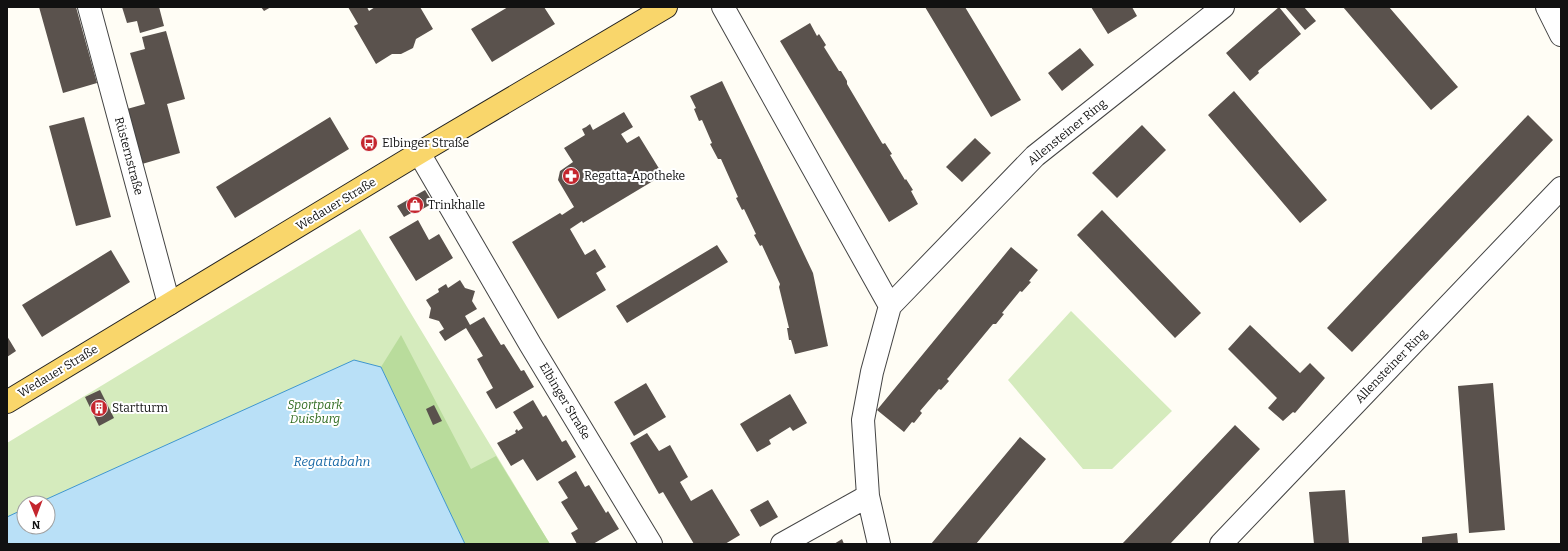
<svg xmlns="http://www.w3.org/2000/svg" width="1568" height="551" viewBox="0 0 1568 551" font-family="Bitter,serif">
<rect width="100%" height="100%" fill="#fffdf5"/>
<path fill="#d5ebbd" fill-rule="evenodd" d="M360 229 550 544H7V443ZM24 503H48V527H24Z
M1071 311 1172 411 1112 469H1083L1008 380Z"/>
<path fill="#b9dc9c" d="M401 335 471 469 496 456 550 544H465L381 367Z"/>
<path fill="#b9e0f7" stroke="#3f96cf" d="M354 360 381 367 465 544H7V517L24 509V527H48V503H38Z"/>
<path fill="#5a524d" d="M39 7H76L97 83 63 93Z
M122 7H159L164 26 140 33 137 21 127 23Z
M261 7H271L264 11Z
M348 7H367L369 11 375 7H420L433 29 416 39 413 48 401 54H392L376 64 354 26 358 24Z
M508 7H544L555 24 492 62 471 29Z
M925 7H965L1021 100 991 117Z
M1091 7H1132L1137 16 1108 34Z
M1279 7 1301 34 1258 71 1259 73 1250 81 1226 53Z
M1285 7H1304L1316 21 1305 30Z
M1343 7H1389L1458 87 1431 110Z
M810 23 817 36 819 34 826 45 824 47 839 71H841L847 81V84L882 143 883 144 885 143 892 154 890 155 905 180 906 179 913 190 911 191 918 204 889 222 780 41Z
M166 31 185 99 167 104 180 153 142 164 127 109 145 104 130 53 145 49 142 37Z
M1080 48 1094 65 1062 91 1048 73Z
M722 81 813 273 828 346 795 354 791 340H789L787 328H789L779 287 780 284 762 245 760 246 754 235 756 234 744 209 742 210 736 198 738 197 721 159H718L710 144 712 143 702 120 699 121 694 109 696 108 690 96Z
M1234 91 1327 200 1300 223 1208 115Z
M624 112 633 127 621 134 627 143 639 136 663 175 583 223 582 221 570 229 585 255 595 249 606 267 596 273 606 290 558 319 512 242 560 213 562 215 574 207 558 180 560 171 573 162 564 148 585 135 582 129 586 127 590 124 593 130Z
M1528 115 1553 140 1352 352 1327 328Z
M84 117 111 217 76 226 49 126Z
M330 117 349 149 235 218 216 187Z
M1142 125 1166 150 1117 198 1092 173Z
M975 138 991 153 962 182 946 167Z
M425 190 433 203 414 214 413 212 404 217 397 206Z
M1102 210 1201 313 1175 338 1077 235Z
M418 220 429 240 439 234 453 258 416 281 389 237Z
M717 245 728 262 627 323 616 306Z
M1011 247 1038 270 1029 281 1031 282 1022 292 1020 291 1002 313 1004 314 996 324H993L949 377 947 379 949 381 941 390 939 389 920 411 922 413 914 423 912 422 904 432 877 410Z
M111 250 130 282 42 337 22 305Z
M460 280 465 288 475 291 472 301 477 309 465 316 470 325 484 317 501 345 504 344 521 371 524 370 534 387 496 409 486 392 493 388 477 359 483 356 466 328 445 341 439 332 444 329 439 321 429 318 431 308 426 300 439 292 438 289 446 284 448 288Z
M1250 325 1300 373 1310 363 1325 378 1295 413 1293 412 1283 421 1268 408 1277 398 1228 349Z
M7 336 16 351 7 357Z
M646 383 666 417 634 436 614 402Z
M1493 383 1505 530 1469 533 1458 386Z
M100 390 114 418 99 426 85 397Z
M790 394 807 423 793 431 790 427 769 440 771 444 757 452 740 424Z
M533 400 543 417 546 415 562 442 566 440 576 457 537 481 523 459 511 466 497 443 516 433 515 431 517 429 518 431 523 428 513 412Z
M434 405 442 421 433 425 426 409Z
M1235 425 1260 449 1170 544H1122Z
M647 433 659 451 670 445 688 477 680 482 691 501 712 489 740 535 725 544H694L663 492 659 494 630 443Z
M1020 437 1046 459 976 544H931Z
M576 471 585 487 589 485 606 513 608 511 619 529 593 544H577L571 533 578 529 561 502 568 498 558 482Z
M1345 490 1349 544H1314L1309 492Z
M768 500 778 517 760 527 750 510Z
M1457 533 1458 544H1422V537Z
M842 539 844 544H834Z"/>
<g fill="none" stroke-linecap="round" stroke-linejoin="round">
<g stroke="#444" stroke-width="24">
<path id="minor" d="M89 7 169 304
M723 7 890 306
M1547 7 1561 35
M419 153 530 344 651 544
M782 544 868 496
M879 544 868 496 863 420 872 372 890 306 1035 156 1223 7
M1221 544 1561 188"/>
</g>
<g stroke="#222" stroke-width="24">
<path id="major" d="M7 402 419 153 666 7"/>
</g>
<use href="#minor" stroke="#fff" stroke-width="22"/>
<use href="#major" stroke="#f9d66b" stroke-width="22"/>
</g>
<defs>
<g id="bus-disc" transform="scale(0.9)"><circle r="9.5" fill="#c4262e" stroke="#fff"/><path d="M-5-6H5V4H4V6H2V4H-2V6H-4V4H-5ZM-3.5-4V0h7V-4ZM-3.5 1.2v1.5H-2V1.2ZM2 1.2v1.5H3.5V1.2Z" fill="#fff"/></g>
<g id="pharmacy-disc" transform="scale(0.9)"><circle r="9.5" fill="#c4262e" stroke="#fff"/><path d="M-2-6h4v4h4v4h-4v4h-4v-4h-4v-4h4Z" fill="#fff"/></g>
<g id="shop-disc" transform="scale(0.9)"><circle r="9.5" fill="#c4262e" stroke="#fff"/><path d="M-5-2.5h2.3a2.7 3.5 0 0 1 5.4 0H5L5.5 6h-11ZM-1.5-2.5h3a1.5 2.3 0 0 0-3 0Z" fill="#fff"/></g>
<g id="building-disc" transform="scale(0.9)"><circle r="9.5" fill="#c4262e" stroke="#fff"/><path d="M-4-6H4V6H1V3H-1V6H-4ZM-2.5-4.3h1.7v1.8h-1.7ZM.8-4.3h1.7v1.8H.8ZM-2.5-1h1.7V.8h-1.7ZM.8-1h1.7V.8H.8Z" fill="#fff"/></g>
</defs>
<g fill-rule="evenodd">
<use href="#bus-disc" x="369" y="143"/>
<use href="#pharmacy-disc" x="571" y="176"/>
<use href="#shop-disc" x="415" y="205"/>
<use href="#building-disc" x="99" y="408"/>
</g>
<g text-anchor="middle" stroke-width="4" stroke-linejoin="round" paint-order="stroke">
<g font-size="12" fill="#111" stroke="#fff">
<text transform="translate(1067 132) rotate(-39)" y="4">Allensteiner Ring</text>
<text transform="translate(129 156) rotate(75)" y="4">Rüsternstraße</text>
<text transform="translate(336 204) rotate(-31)" y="4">Wedauer Straße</text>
<text transform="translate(1391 366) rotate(-46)" y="4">Allensteiner Ring</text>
<text transform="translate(58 371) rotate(-31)" y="4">Wedauer Straße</text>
<text transform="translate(565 401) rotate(59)" y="4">Elbinger Straße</text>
</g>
<g font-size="12" fill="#111" stroke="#fff" text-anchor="start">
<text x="382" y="147">Elbinger Straße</text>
<text x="584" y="180">Regatta-Apotheke</text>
<text x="428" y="209">Trinkhalle</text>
<text x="112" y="412">Startturm</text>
</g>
<g font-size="12" font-style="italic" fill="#2f6b1f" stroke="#fff">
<text x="315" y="409">Sportpark<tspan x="315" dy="14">Duisburg</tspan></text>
</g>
<g font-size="13" font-style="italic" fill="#1768a6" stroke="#fff">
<text x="332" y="466">Regattabahn</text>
</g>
</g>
<rect width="1568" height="551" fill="none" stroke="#111111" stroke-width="16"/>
<g transform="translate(36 515) rotate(179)"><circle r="19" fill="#ffffff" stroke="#a0a0a0"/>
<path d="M0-3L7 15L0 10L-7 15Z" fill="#c4262e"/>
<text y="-6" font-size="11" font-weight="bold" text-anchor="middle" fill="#111111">N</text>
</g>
</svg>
